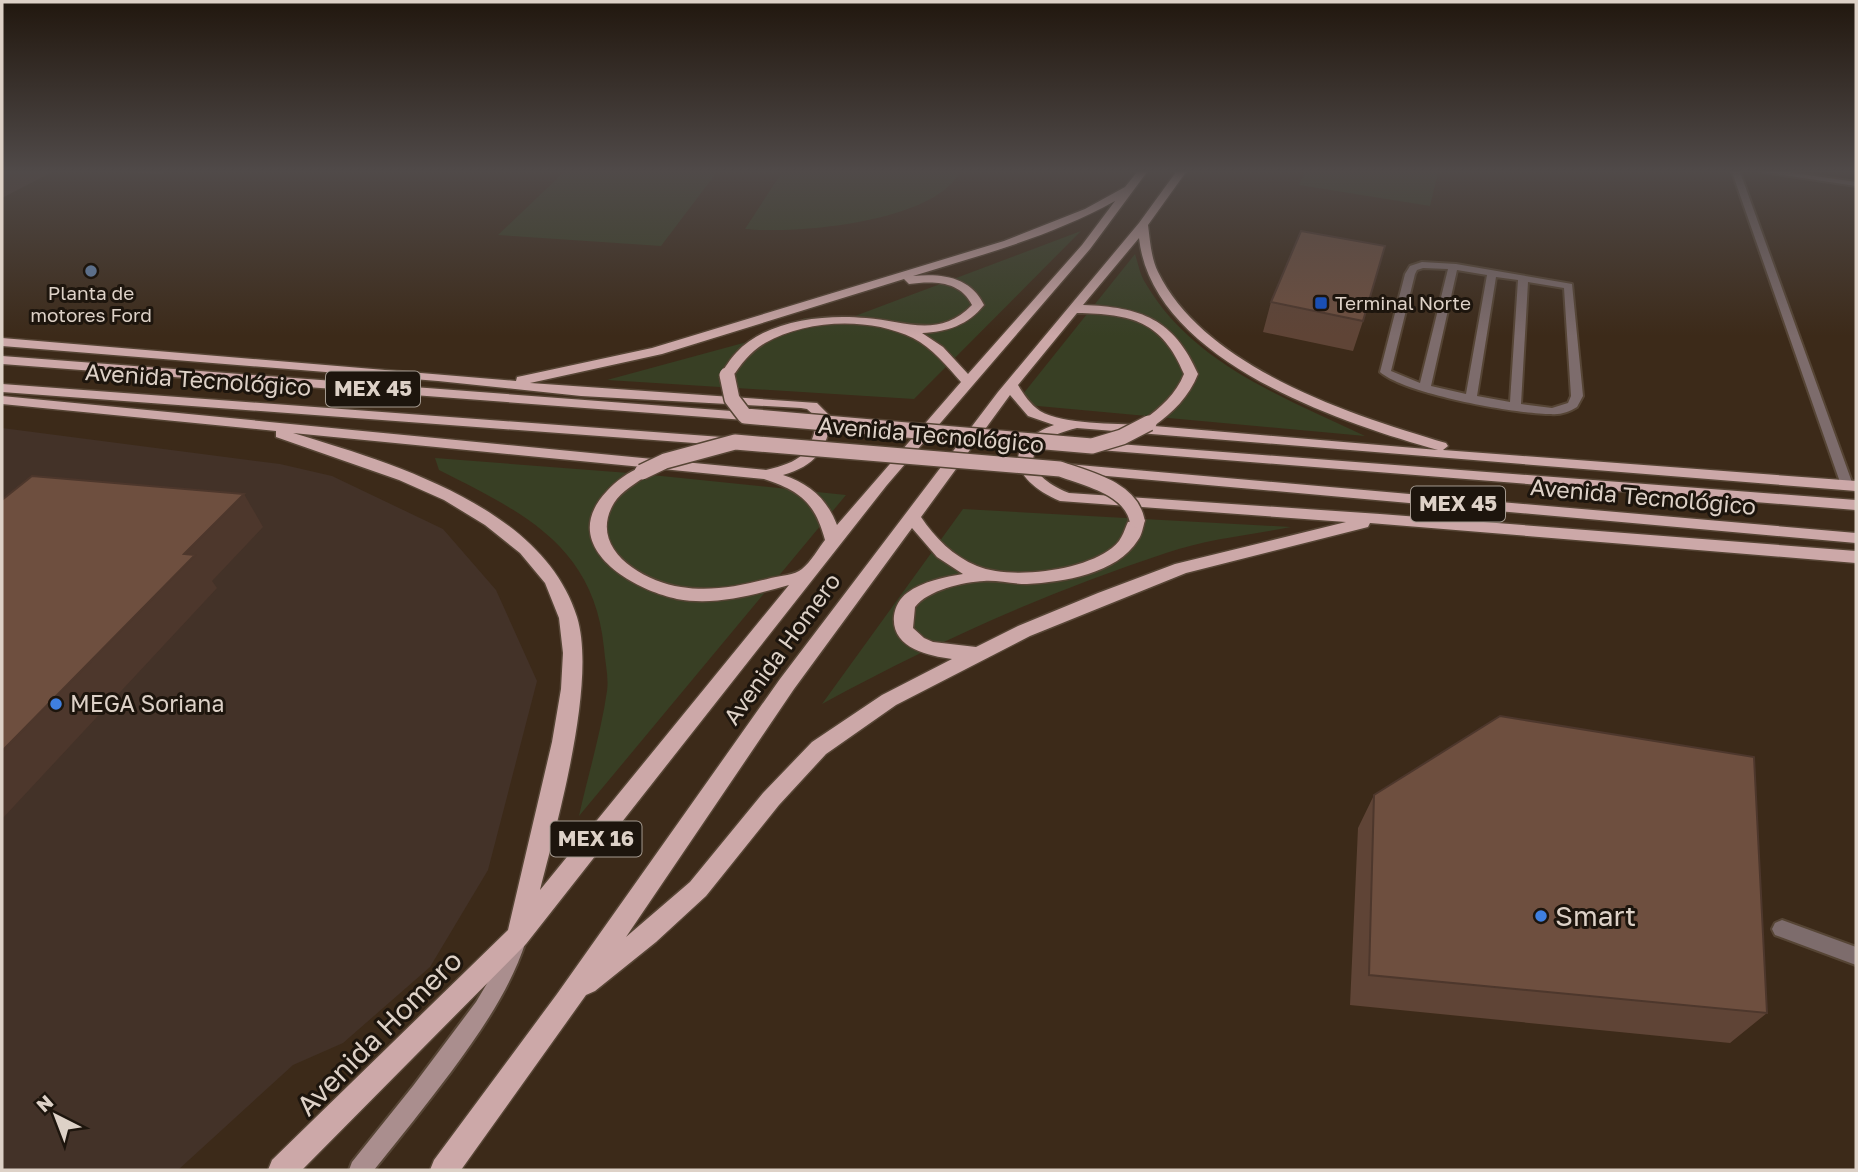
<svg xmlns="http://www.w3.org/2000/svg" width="1858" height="1172" viewBox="0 0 1858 1172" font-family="'Golos Text',sans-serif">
<rect width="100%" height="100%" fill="#3c2a19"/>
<path fill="#433228" d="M2 428 280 464 332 476 443 529 496 590 537 681 488 870 430 967 343 1043 293 1065 178 1170H2Z"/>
<path fill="#383f24" d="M564 172H717L661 246 498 235Z
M782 172H960C933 223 796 234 745 229Z
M1305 172H1438L1430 206 1299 185Z
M1081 231 914 399 607 380 758 339 805 318 855 316Z
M1135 254C1138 263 1140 275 1146 284 1193 364 1285 398 1365 436L1015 404Z
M435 458 642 474 846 495 579 816C588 775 601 733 607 691 609 678 605 662 604 648 594 545 522 512 439 470Z
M963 509 1291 527C1250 535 1206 539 1166 553 1047 592 932 644 822 704Z"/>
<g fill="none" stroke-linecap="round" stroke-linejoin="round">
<g stroke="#564535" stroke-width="4">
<path id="pedestrian" d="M1422 262 1456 264 1572 284 1583 396 1577 407C1569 412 1560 415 1551 414 1516 414 1405 394 1380 372L1405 274 1410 266ZM1423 268 1448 269 1420 383 1391 371 1415 274 1417 270ZM1457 270 1487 275 1466 394 1431 386ZM1496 277 1518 280 1510 402 1477 396ZM1528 282 1564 288 1571 396 1568 403 1552 408 1521 404Z"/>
</g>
<g stroke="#564535" stroke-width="4">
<path id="minor" d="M1732 172H1740L1853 485 1851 488H1843L1841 485Z
M1763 172H1787L1856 182V186Z
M1782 920 1856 947V965L1775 935 1772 929 1775 923Z"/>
</g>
<g stroke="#564535" stroke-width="4">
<path id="secondary" d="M516 932 523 935 526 941C510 990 481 1031 451 1072 426 1105 400 1138 374 1170H349L352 1162 413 1086 476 1002 498 965 509 935Z"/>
</g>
<g stroke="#564535" stroke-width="3">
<path id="primary" d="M1137 172H1147L1090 249 887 485 526 944 302 1170H268L272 1160 508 930 552 742 561 689 563 653 559 618 545 583 520 553 485 525 444 500 399 480 276 437V431L2 404V396L766 470C800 462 812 454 817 418L807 409 801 408 581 396 438 381 2 346V338L516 381 517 377 522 376 652 348 1004 241 1085 209 1125 187ZM1115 201 1082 245 968 374 943 347 922 333C947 332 968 325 984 305 971 277 942 273 913 276 982 255 1052 236 1115 201ZM904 279 909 284C932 281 960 280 972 305 939 339 905 321 866 318 824 314 766 320 736 353 730 359 725 368 720 375L727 379 732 378C741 364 750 352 765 343 807 319 870 317 913 338 932 348 947 366 961 382L837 525C827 499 810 484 783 475 815 466 828 449 831 417L817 403 530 383 662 354ZM293 433 642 467C629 471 615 482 607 491 556 545 630 589 677 599 715 606 753 595 789 585L540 890C557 823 597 682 577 617 543 507 392 463 293 433ZM642 467 764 479C801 491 815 503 825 540 818 549 811 562 802 569 795 575 780 576 771 578 741 586 711 592 681 587 642 581 587 548 614 503 621 491 637 483 647 475L650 472Z
M1176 172H1186L1148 225C1150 240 1151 258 1158 272 1205 368 1351 415 1446 443L1448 446 1443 450 1856 481V491L1077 428C1025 440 1016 471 1069 493L1380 514 1856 551V563L1370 523 1368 527 1186 573 1030 636 896 705 826 754 779 805 706 896 656 942 595 991 586 995 461 1170H430L434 1160 557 994 780 679 998 392 1139 223ZM1139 238C1152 359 1337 422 1438 450L1154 426C1173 412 1189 397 1198 374 1174 319 1141 307 1083 305ZM1077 313C1132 314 1162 321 1184 374 1176 394 1161 407 1144 420L1143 425C1114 423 1064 425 1040 411 1030 404 1024 395 1018 385ZM1010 395 1028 416 1054 425C997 446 1015 482 1060 501L1346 522 1175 564 1098 593 1018 626 976 647 933 642 924 638 913 628 915 607C928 590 963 582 984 581 998 580 1012 584 1027 584 1063 582 1117 574 1138 540 1142 535 1143 527 1145 520L1137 515 1131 516C1124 528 1124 539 1112 548 1083 571 1011 580 977 566 953 556 935 538 921 517ZM912 528 937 557 963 574C945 577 923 581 907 593 900 598 895 607 894 616 891 648 928 656 952 659L882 695 812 742 763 793 690 882 626 937 794 689Z
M2 356 745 412 752 416 745 420 2 364Z
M2 384 735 438 742 442 735 446 2 392Z
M1092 442 1856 500V510L1087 449 1085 446Z
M1067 464 1856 533V543L1062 472 1059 469Z"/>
</g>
<use href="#pedestrian" fill="#7d6c6c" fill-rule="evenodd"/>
<use href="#minor" fill="#7d6c6c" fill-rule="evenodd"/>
<use href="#secondary" fill="#aa8e8e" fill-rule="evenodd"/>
<use href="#primary" fill="#cca8a8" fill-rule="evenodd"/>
<g stroke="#564535" stroke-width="18" stroke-linecap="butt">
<path id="primary-bridge" d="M727 375 732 399 745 416 1092 446 1122 437 1149 423
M642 472 665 461 735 442 1060 469C1088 479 1130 488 1137 520"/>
</g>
<use href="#primary-bridge" stroke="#cca8a8" stroke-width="15"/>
</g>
<path fill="#5f4436" d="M123 172H164L161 174Z
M1271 302 1363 321 1353 351 1263 332Z
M1374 795 1767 1013 1730 1043 1350 1005 1358 828Z"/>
<path fill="#4d372c" d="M2 172H52L2 198Z
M244 494 263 527 212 581 217 588 2 819V751L184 554Z"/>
<path fill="#6e4f3f" stroke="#4d372c" stroke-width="2" d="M1301 231 1385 246 1363 321 1271 302Z
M32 476 244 494 184 554 195 555 2 751V500Z
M1500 716 1754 757 1767 1013 1369 975 1374 795Z"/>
<linearGradient id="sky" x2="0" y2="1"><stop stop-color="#21170e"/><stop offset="0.51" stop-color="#504a49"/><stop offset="1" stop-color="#504a49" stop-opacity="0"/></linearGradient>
<rect width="1858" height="336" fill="url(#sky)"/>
<circle fill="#5c6f8a" stroke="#1d150d" stroke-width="2.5" cx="91" cy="271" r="7"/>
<rect fill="#1a4fb4" stroke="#1d150d" stroke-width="2.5" x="1314" y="296" width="14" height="14" rx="3.5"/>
<g fill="#3f7fe0" stroke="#1d150d" stroke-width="2.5">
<circle cx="56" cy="704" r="7"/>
<circle cx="1541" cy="916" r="7"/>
</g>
<g text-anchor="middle" stroke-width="6" stroke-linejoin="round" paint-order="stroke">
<g font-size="19" fill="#ddd1c7" stroke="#1d150d">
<text x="91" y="300">Planta de<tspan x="91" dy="22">motores Ford</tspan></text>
<text x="1335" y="310" text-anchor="start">Terminal Norte</text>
</g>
<g fill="#1d150d" stroke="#a3998f" stroke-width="2">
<rect x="326" y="371.5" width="94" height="35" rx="5"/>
<rect x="1411" y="486.5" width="94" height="35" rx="5"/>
<rect x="550.5" y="821.5" width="91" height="35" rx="5"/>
</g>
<g font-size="21" font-weight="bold" fill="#ddd1c7">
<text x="373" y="396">MEX 45</text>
<text x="1458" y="511">MEX 45</text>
<text x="596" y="846">MEX 16</text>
</g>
<g font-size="23" fill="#ddd1c7" stroke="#1d150d">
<text transform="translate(198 380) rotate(4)" y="8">Avenida Tecnológico</text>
<text transform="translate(931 435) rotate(5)" y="8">Avenida Tecnológico</text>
<text transform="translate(1643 497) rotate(5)" y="8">Avenida Tecnológico</text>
<text transform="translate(782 649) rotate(-54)" y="8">Avenida Homero</text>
</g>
<g font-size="23" fill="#ddd1c7" stroke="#1d150d" text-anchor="start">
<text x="70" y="712">MEGA Soriana</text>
</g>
<g font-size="28" fill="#ddd1c7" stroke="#1d150d" text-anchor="start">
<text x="1555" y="926">Smart</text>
</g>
<g font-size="28" fill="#ddd1c7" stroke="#1d150d">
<text transform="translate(379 1033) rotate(-45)" y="10">Avenida Homero</text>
</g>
</g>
<rect width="1858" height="1172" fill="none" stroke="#ddd1c7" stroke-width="7"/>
<g transform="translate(56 1116) rotate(318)" stroke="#1d150d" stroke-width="5" paint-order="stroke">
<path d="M0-5L12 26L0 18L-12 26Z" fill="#ddd1c7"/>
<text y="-10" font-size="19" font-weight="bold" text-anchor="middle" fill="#ddd1c7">N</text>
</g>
</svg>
